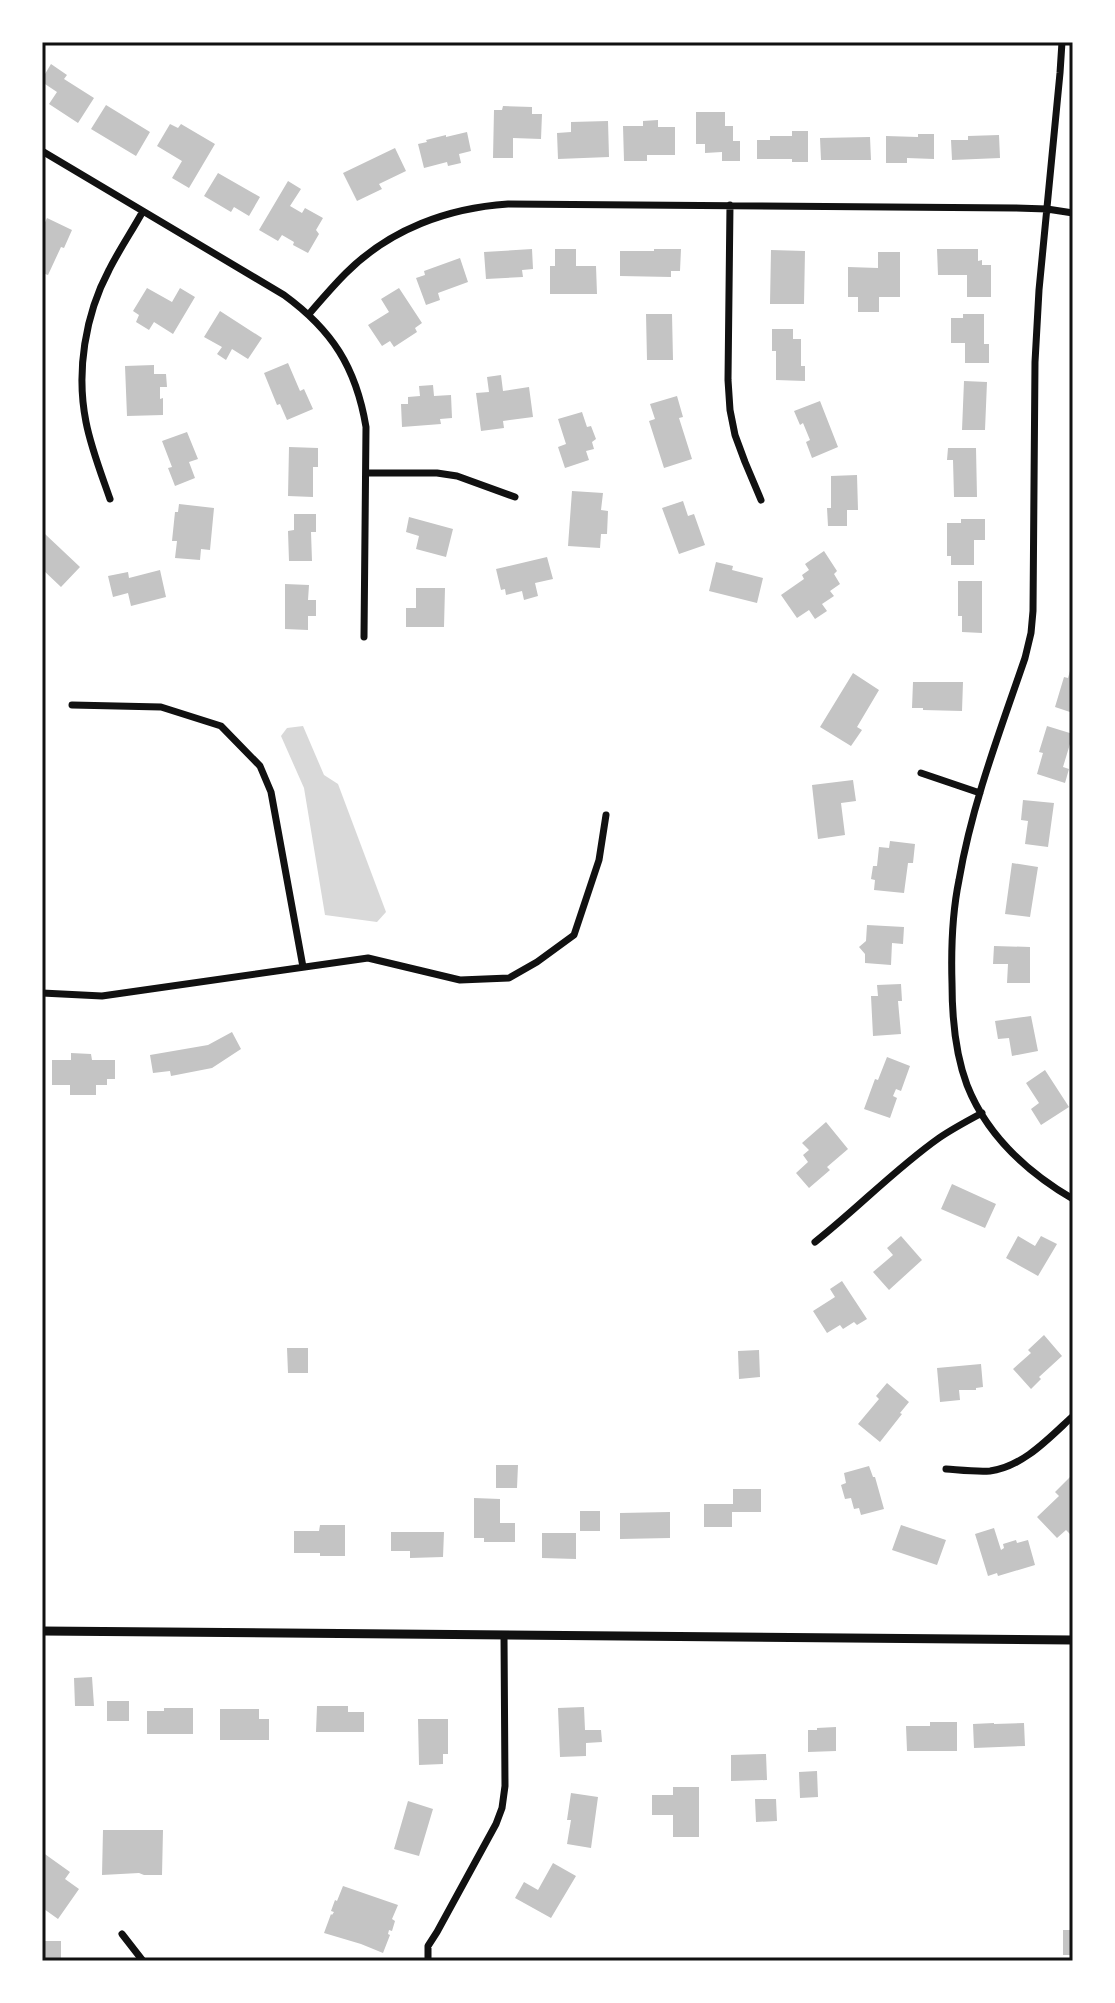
<svg xmlns="http://www.w3.org/2000/svg" width="1115" height="2003" viewBox="0 0 1115 2003" font-family="Merriweather,serif">
<rect width="100%" height="100%" fill="#fff"/>
<path fill="#d9d9d9" d="M303 726 324 775 338 784 386 912 377 922 325 915 304 788 281 736 287 728Z"/>
<path fill="#c4c4c4" d="M51 64 67 75 64 79 94 98 78 123 49 104 57 92 42 82V79Z
M106 105 150 132 136 156 91 129Z
M503 106 532 107V114H542L541 139 513 138V158H493L494 110H502Z
M696 112H725V126H733V141H740V161H722V152L705 153V144H696Z
M658 120V127H675V155H647V161H624L623 126H643V121Z
M608 121 609 157 558 159 557 133 571 132V122Z
M170 124 178 128 181 124 215 144 189 188 172 178 182 161 157 146Z
M792 131H808V162H792V159H757V140H770V136H792Z
M467 132 471 151 459 154 461 163 448 166 447 162 424 168 418 144 427 142 426 140 446 135V137Z
M918 134H934V159L907 158V163H886V136L918 137Z
M999 135 1000 158 952 160 951 140H968V136Z
M870 137 871 160H821L820 138Z
M395 148 406 171 379 184 382 189 357 201 343 173Z
M218 173 260 197 249 216 234 207 231 212 204 196Z
M288 181 301 189 290 206 302 213 305 208 323 218 316 230 319 234 308 253 293 245 294 242 282 235 278 241 259 230Z
M47 218 72 230 64 248 61 247 48 275 42 273V229Z
M532 249 533 269 522 270 523 277 486 279 484 252Z
M555 249H576V266H596L597 294H550V266H555Z
M654 249H681L680 271H671V277L620 276V251H654Z
M937 249H978V261L982 260V265H991V297H967V275H938Z
M771 250 805 251 804 304H770Z
M878 252H900V297H879V312H858V297H848V267L878 268Z
M460 258 468 282 438 293 440 300 426 305 416 278 425 275 424 271Z
M147 288 172 302 180 288 195 297 173 334 154 322 149 330 136 322 139 315 133 311Z
M399 288 422 323 415 328 417 332 394 347 390 341 382 346 368 325 389 312 381 299Z
M220 311 262 338 248 359 232 349 226 360 217 354 222 347 204 337Z
M646 314H672L673 360H647Z
M963 314H984V344H989V363H965V343H951V318H963Z
M772 329H793V339H801V366H805V381L776 380V351H772Z
M288 363 300 391 304 389 313 409 287 420 280 404 277 405 264 373Z
M154 365V374H166L167 387H160V399L163 398V415L127 416 125 366Z
M501 375 503 391 529 387 533 417 503 421 504 428 481 431 476 393 489 392 487 377Z
M964 381 987 382 985 430H962Z
M433 385 434 396 451 395 452 418 440 419 441 424 402 427 401 404H408V397L420 396 419 386Z
M677 396 683 417 679 418 692 459 664 468 649 421 655 419 650 404Z
M820 401 838 447 812 458 806 442 810 440 803 423 800 425 794 411Z
M582 412 587 427 591 426 596 439 592 442 594 449 586 451 589 460 565 468 558 447 566 444 558 419Z
M187 432 198 459 189 462 195 478 175 486 168 468 172 467 162 441Z
M289 447 318 448V467H313V497L288 496Z
M948 448H976L977 497H954L953 460H947Z
M857 475 858 510H847V526H828L827 508H831V476Z
M572 491 603 493 601 510 608 511 607 534H601L600 548 568 546Z
M683 501 688 516 694 514 705 545 679 554 662 508Z
M179 504 214 508 210 550 201 549 200 560 175 558 177 541H172L175 512H178Z
M294 514H316V532H311L312 561H289L288 531 294 530Z
M409 517 453 529 446 557 416 549 419 536 406 532Z
M961 519H985V540H974V565H951V556H947V523H961Z
M45 534 80 567 61 587 42 569V537Z
M824 551 837 571 834 574 840 584 830 591 834 596 822 604 827 611 815 619 809 610 797 618 781 595 804 579 802 575 809 570 805 564Z
M547 557 553 579 535 583 538 596 524 600 522 591 506 595 505 589 501 590 496 569Z
M716 562 733 566 732 570 763 578 757 603 709 591Z
M160 570 166 597 131 606 128 593 113 597 108 576 128 572 129 578Z
M958 581H982V633L962 632V616H958Z
M285 584 309 585 308 600H316V616H308V630L285 629Z
M416 588H445L444 627H406V608H416Z
M1072 664H1073V713L1055 707 1064 677 1068 678Z
M853 673 879 690 857 727 862 730 851 746 820 727Z
M913 682H963L962 711 923 710V708H912Z
M1047 726 1073 734 1063 767 1069 769 1065 783 1037 774 1043 753 1039 752Z
M853 780 856 801 841 803 845 835 818 839 812 785Z
M1023 800 1054 803 1048 847 1025 844 1028 821 1021 820Z
M890 841 915 844 913 863H908L904 893 874 890 875 880 871 879 873 866H877L879 847 889 848Z
M1012 863 1038 867 1030 917 1005 914Z
M867 925 904 927 903 944 892 943 891 965 865 963V954L859 947 866 941Z
M994 946 1030 947V983H1007L1008 964H993Z
M901 984 902 1001H898L901 1034 873 1036 871 996H878L877 985Z
M1031 1016 1038 1051 1012 1056 1009 1038 998 1039 995 1021Z
M232 1032 241 1049 212 1068 171 1076 170 1071 153 1073 150 1055 208 1045Z
M71 1053 91 1054 92 1060H115V1079H107V1085H96V1095H70V1085H52V1060H71Z
M887 1057 910 1066 901 1091 896 1089 893 1096 897 1098 890 1118 864 1109 875 1079 878 1080Z
M1045 1070 1069 1107 1041 1125 1031 1109 1039 1103 1026 1083Z
M826 1122 848 1149 827 1167 830 1170 809 1188 796 1173 808 1162 803 1155 809 1150 802 1143Z
M952 1184 996 1204 985 1228 941 1209Z
M901 1236 922 1260 889 1290 873 1272 893 1255 887 1248Z
M1018 1236 1035 1246 1041 1236 1057 1244 1038 1276 1006 1258Z
M842 1281 867 1319 857 1325 854 1322 843 1329 840 1325 827 1333 813 1311 835 1297 830 1289Z
M1044 1335 1062 1356 1039 1377 1041 1379 1031 1389 1013 1369 1031 1353 1028 1350Z
M287 1348H308V1373H288Z
M759 1350 760 1377 739 1379 738 1351Z
M981 1364 983 1387 976 1388V1390H959L960 1400 940 1402 937 1368Z
M887 1383 909 1402 900 1413 902 1414 880 1442 858 1424 879 1399 876 1396Z
M496 1465H518L517 1488H496Z
M869 1466 873 1477H875L884 1509 861 1515 859 1508 854 1509 851 1498 845 1499 841 1485 846 1483 844 1473Z
M1070 1477 1073 1480V1534L1071 1535 1066 1530 1057 1538 1037 1517 1059 1496 1055 1492Z
M733 1489H761V1512H732V1527H704V1504H733Z
M474 1498 500 1499V1523H515V1542H484V1538H474Z
M580 1511H600V1531H580Z
M670 1512V1538L620 1539V1513Z
M320 1525H345V1556H320V1553H294V1531H319Z
M901 1525 946 1540 937 1565 892 1550Z
M994 1528 1001 1550 1004 1548 1003 1544 1016 1540 1017 1543 1028 1540 1035 1565 998 1576 997 1573 988 1576 975 1534Z
M391 1532H444L443 1557 410 1558V1551H391Z
M542 1533H576V1559L542 1558Z
M92 1677 94 1706H75L74 1678Z
M107 1701H129V1721H107Z
M317 1706H348V1712H364V1732H316Z
M584 1707 585 1730H601L602 1742 586 1743V1756L560 1757 558 1708Z
M164 1708H193V1734H147V1711H164Z
M220 1709H259V1719H269V1740H220Z
M418 1719H448V1754H443V1764L419 1765Z
M930 1722H957V1751H907L906 1726H930Z
M994 1723V1724L1024 1723 1025 1746 974 1748 973 1724Z
M836 1727V1751L808 1752V1730H817V1728Z
M766 1754 767 1780 731 1781V1755Z
M817 1771 818 1797 800 1798 799 1772Z
M673 1787H699V1837H673V1815H652V1795H673Z
M571 1793 598 1797 591 1848 567 1844 571 1820H567Z
M755 1799H776L777 1821 756 1822Z
M408 1801 433 1809 419 1856 394 1849Z
M103 1830H163L162 1875H144L139 1873 102 1875Z
M42 1852 70 1872 65 1879 79 1889 58 1919 44 1909 42 1913Z
M553 1863 576 1876 551 1918 515 1898 524 1882 538 1890Z
M343 1886 398 1905 392 1919 395 1921 392 1931 389 1930 388 1934 390 1935 383 1953 361 1944 324 1933 331 1914 332 1915 334 1912 331 1911 335 1900 337 1901Z
M1063 1930H1073V1955H1063Z
M42 1941H61V1961H42Z"/>
<g fill="none" stroke-linecap="round" stroke-linejoin="round">
<path stroke="#111" stroke-width="7" d="M1062 42 1060 73 1039 290 1035 362 1033 611 1031 633 1025 658C1000 731 972 804 959 880 952 914 951 949 952 983 952 1018 955 1053 967 1085 987 1136 1027 1172 1073 1199
M42 151 284 295C332 330 356 367 366 427L364 637
M730 205 728 380 730 410 735 435 745 462 761 500
M309 314C321 300 333 286 346 273 390 229 448 208 508 204L1015 208 1047 209 1073 213
M366 473H437L457 476 515 497
M110 499C101 473 91 448 86 422 76 372 85 315 109 270 119 250 132 231 143 211
M72 705 161 707 221 726 260 766 271 792 303 967
M921 773 980 793
M42 993 102 996 368 958 460 980 509 978 537 962 574 935 599 860 606 815
M815 1242C857 1209 895 1169 939 1138 952 1129 967 1121 982 1113
M946 1469C960 1470 976 1472 990 1471 1023 1467 1050 1437 1073 1416
M122 1934 143 1961
M428 1961V1946L437 1932 496 1824 502 1808 505 1786 504 1635"/>
<path stroke="#111" stroke-width="9" d="M42 1631 1073 1640"/>
</g>
<rect width="1115" height="2003" fill="none" stroke="#ffffff" stroke-width="88"/>
<rect x="44" y="44" width="1027" height="1915" fill="none" stroke="#111" stroke-width="3"/>
</svg>
